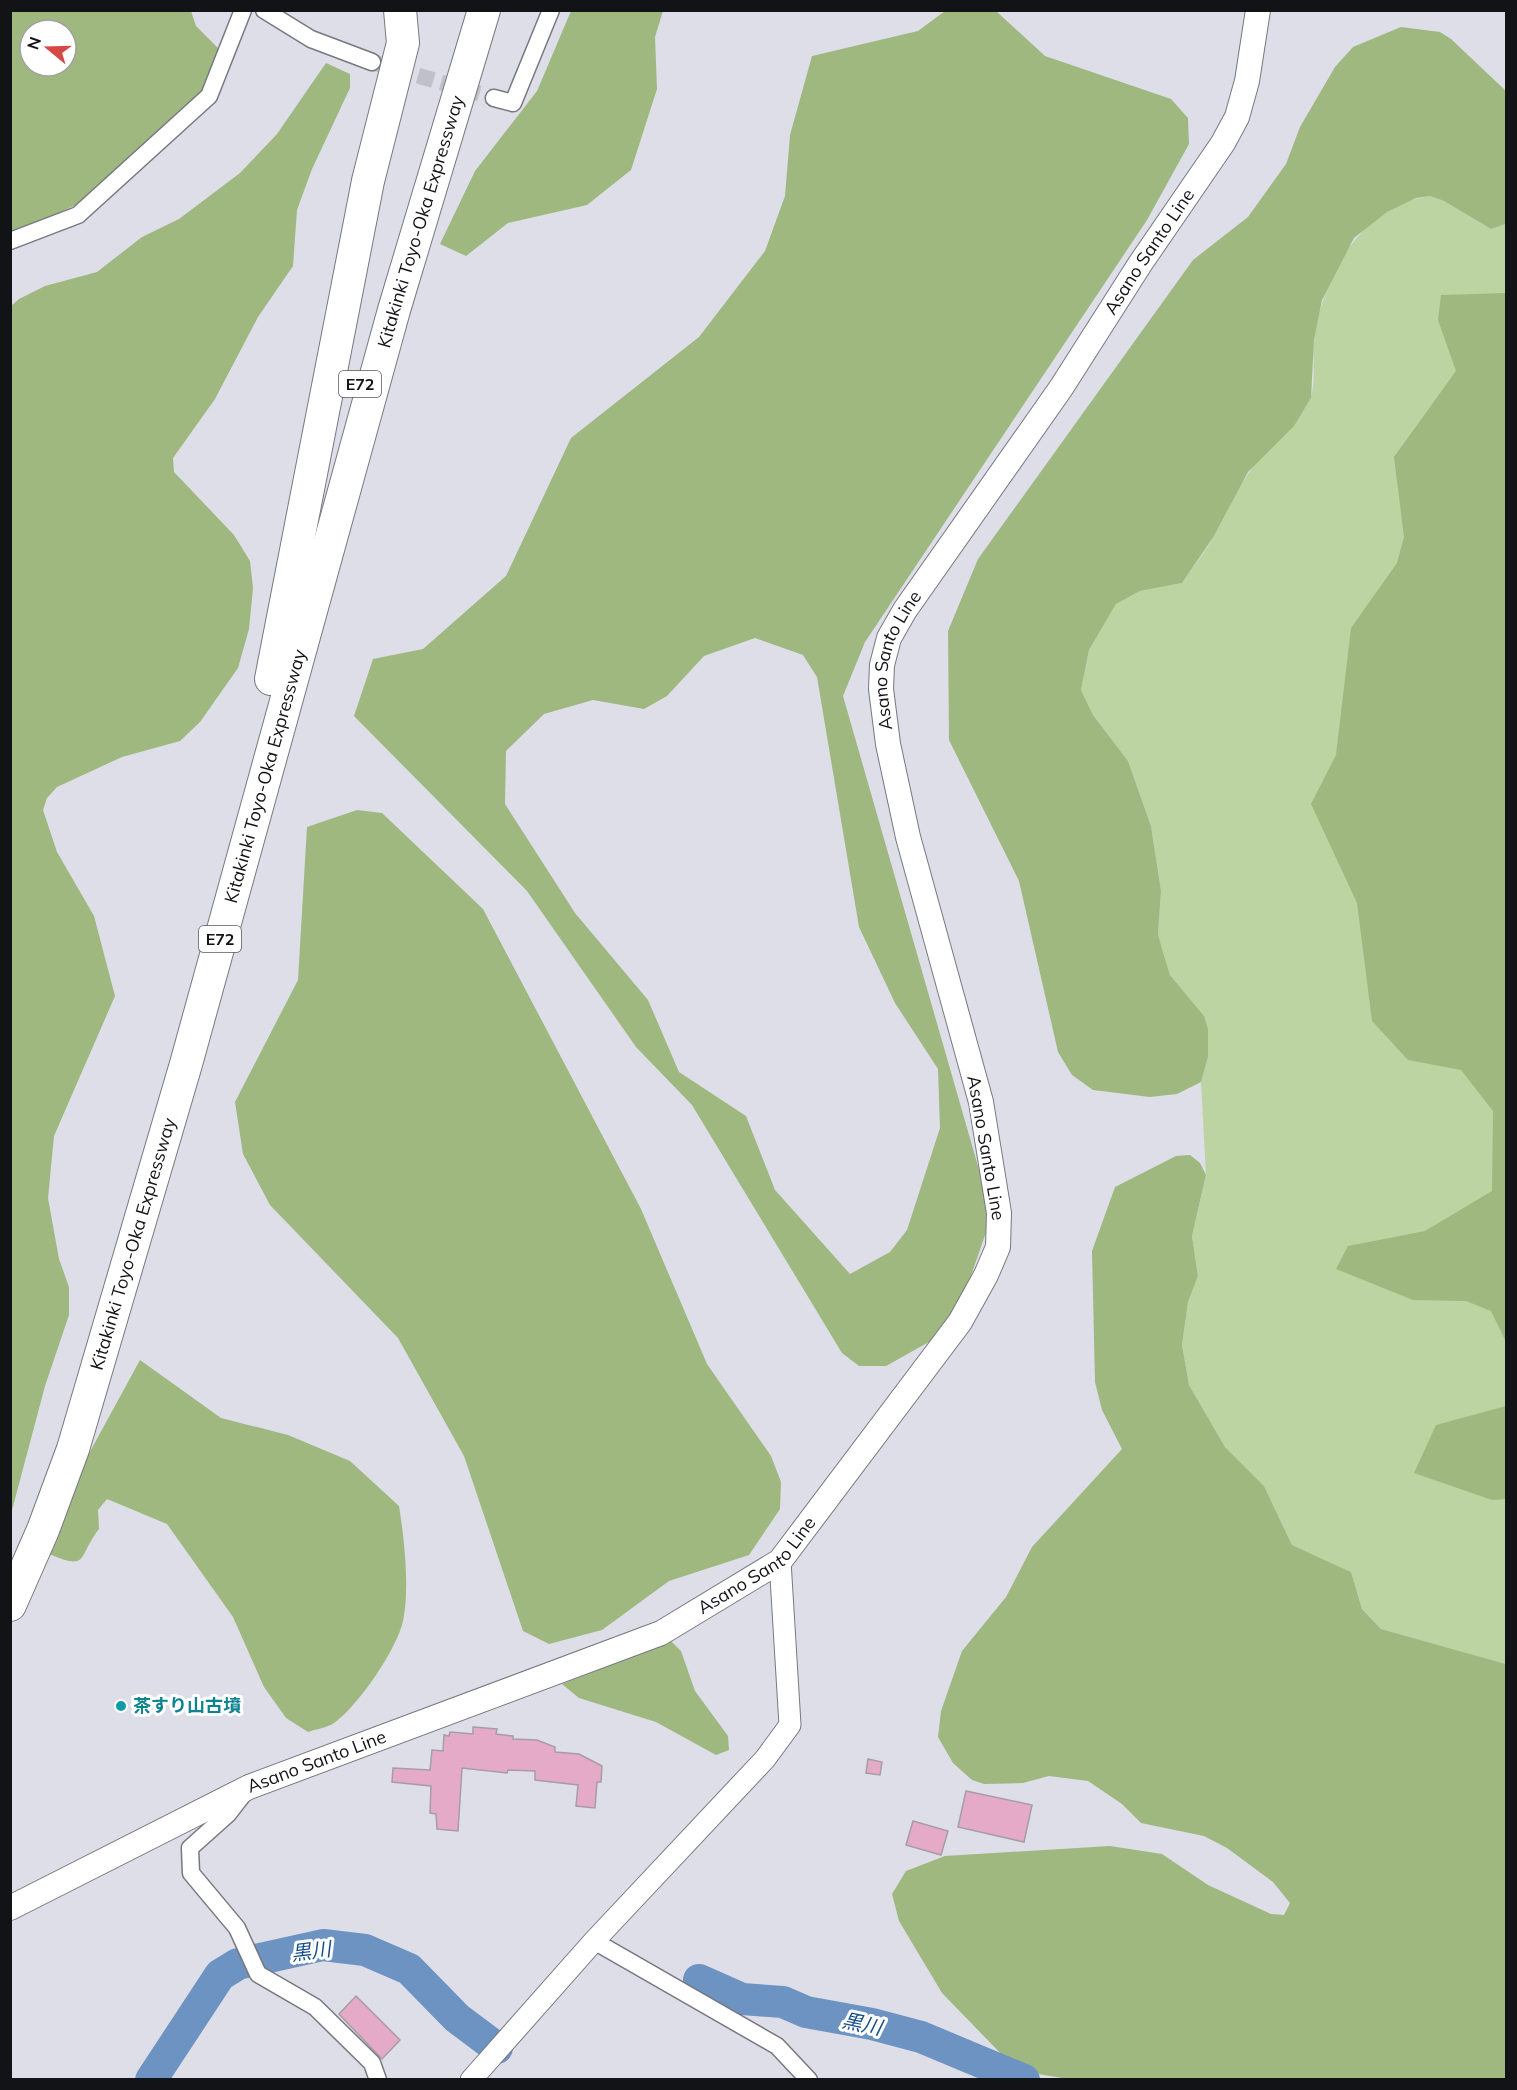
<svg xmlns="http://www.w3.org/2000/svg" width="1517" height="2090" viewBox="0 0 1517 2090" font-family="Mulish,'Noto Sans JP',sans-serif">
<rect width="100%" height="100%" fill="#dddee7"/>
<path fill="#bbd4a2" d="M1430 196 1444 201 1491 229 1506 224V1664L1381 1629 1362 1609 1351 1572 1292 1545 1264 1486 1225 1447 1189 1385 1182 1345 1188 1302 1198 1276 1192 1236 1206 1175 1201 1082 1208 1057 1204 1016 1170 975 1163 952 1158 934 1161 891 1151 826 1128 761 1093 715 1081 690 1089 650 1116 604 1140 591 1182 583C1193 567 1206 551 1215 534 1227 514 1235 493 1248 474 1265 447 1294 430 1309 401 1317 385 1312 359 1314 342 1321 278 1361 205 1430 196Z"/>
<path fill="#9eb880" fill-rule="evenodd" d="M10 11H191L196 26 224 54 222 80 112 188 11 235ZM30 30H66V66H30Z
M571 11H663L655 37 657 89 631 170 587 205 508 223 466 256 440 244 475 171 537 91Z
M945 11H996L1045 56 1171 99 1188 118 1189 144 1147 220 865 642 843 696 992 1215 956 1319 936 1338 886 1366H859L842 1353 692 1105 636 1047 527 891 354 716 373 659 423 649 506 576 571 438 699 337 765 251 785 196 790 135 812 56 918 31ZM755 638 803 655 817 677 859 927 895 1003 938 1069 940 1128 907 1230 890 1252 850 1274 775 1190 746 1116 679 1072 648 1000 575 913 505 804 506 751 544 714 593 700 644 709 667 696 704 656Z
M1401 27 1440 32 1451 39 1506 91V224L1491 229 1444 201 1430 196 1416 198 1387 212 1354 238 1322 300 1314 340 1311 398 1294 426 1248 472 1214 536 1182 583 1140 591 1116 604 1089 650 1081 690 1093 715 1128 761 1151 826 1161 891 1158 934 1163 952 1170 975 1204 1016 1208 1029V1057L1201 1082 1177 1094 1150 1097 1093 1090 1072 1075 1058 1052 1019 881 949 740 948 631 978 559 1193 260 1248 217 1286 164 1300 127 1335 67 1353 47Z
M326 63 350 74V88L312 169 297 210 293 266 258 317 215 399 173 458 174 472 234 535 250 561 253 588 249 629 238 668 200 722 180 741 122 757 57 787 47 798 43 810 57 852 94 916 115 996 54 1136 48 1198 59 1259 69 1287V1315L45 1386 11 1514V306L19 299 45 286 97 272 142 237 179 219 240 173 277 134Z
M1506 293V1342L1491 1311 1466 1301 1413 1300 1336 1269 1348 1246 1425 1231 1492 1191 1493 1111 1461 1070 1408 1060 1372 1021 1357 903 1311 804 1336 755 1351 628 1397 563 1404 537 1394 457 1456 371 1438 320 1441 295Z
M357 810 382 813 483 909 641 1209 707 1364 771 1456 781 1482 780 1509 749 1555 669 1581 602 1630 549 1644 523 1631 464 1456 398 1338 270 1205 243 1154 235 1102 298 980 307 827Z
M1190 1155 1200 1163 1206 1175 1192 1236 1198 1276 1188 1302 1182 1345 1189 1385 1225 1447 1264 1486 1292 1545 1351 1572 1362 1609 1381 1629 1506 1664V2079L1074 2080 1032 2073 1007 2060 942 1993 899 1921 892 1894 906 1871 945 1856 1110 1846 1162 1854 1208 1885 1271 1914 1284 1915 1290 1903 1273 1882 1227 1848 1204 1836 1141 1823 1122 1804 1088 1781 1049 1776 1023 1783 984 1784 972 1780 953 1763 938 1737 941 1711 962 1651 1006 1597 1032 1547 1122 1449 1102 1410 1095 1382 1092 1251 1115 1187 1176 1156Z
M140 1360 221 1418 288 1435 350 1461 399 1506C404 1537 410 1589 403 1621 397 1649 358 1706 334 1723 327 1728 316 1729 308 1732L286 1718 264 1687 233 1617 167 1524 107 1499 98 1510 99 1529C77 1557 90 1572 47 1553L56 1514Z
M1506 1406V1499L1492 1500 1414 1473 1436 1425Z
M671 1641 681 1651 695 1691 728 1736 729 1750 716 1755 656 1722 579 1698 562 1684Z"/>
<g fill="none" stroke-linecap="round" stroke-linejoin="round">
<path stroke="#6c93c1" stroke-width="32" d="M699 1980 742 1999 783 2002 806 2012 872 2024 921 2037 1024 2080
M151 2080 220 1975 238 1964 323 1945 365 1950 409 1969 457 2018 497 2048"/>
</g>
<path fill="#e6aac9" stroke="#a79da2" stroke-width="1.5" d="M473 1727 497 1729 496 1734 513 1736V1739L537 1740 555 1747V1752L579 1754 602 1766 601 1782H597L595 1808 576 1806 578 1785 535 1780V1771L508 1770 507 1773 462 1768 458 1831 437 1829 436 1814 430 1813 431 1786 392 1782 393 1768 430 1770 432 1750 443 1751 444 1735 449 1736 450 1732 473 1734Z
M868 1759 882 1762 880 1775 866 1773Z
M966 1791 1032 1805 1024 1842 958 1827Z
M913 1821 948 1831 941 1855 906 1845Z
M356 1996 400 2040 382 2059 339 2014Z"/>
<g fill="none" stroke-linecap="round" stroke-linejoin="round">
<path stroke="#bfc0c8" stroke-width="16" stroke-dasharray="16 8" stroke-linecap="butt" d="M372 62 494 98"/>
<g stroke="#777880" stroke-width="19">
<path id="minor" d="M264 10 311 39 372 62
M494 98 513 103 551 10
M10 241 78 215 209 96 243 10
M245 1792 228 1814 190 1848 191 1873 237 1928 258 1974 315 2007 372 2063 378 2080
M594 1941 777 2046 809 2080"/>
</g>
<g stroke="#777880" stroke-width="23">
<path id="tertiary" d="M471 2080 594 1941 765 1759 790 1725 780 1561"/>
</g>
<g stroke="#777880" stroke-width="26">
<g id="secondary">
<path id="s1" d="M10 1908 249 1787 661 1633 780 1561 960 1322 986 1275 998 1247 999 1213 981 1102 908 837 888 744 881 689 882 665 889 638 905 610 1061 388 1140 264 1223 143 1237 117 1247 81 1258 10"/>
</g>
</g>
<g stroke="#777880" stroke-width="34">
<g id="motorway">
<path d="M271 679 368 181 403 43 400 10"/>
<path id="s2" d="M10 1605 43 1530 73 1449 186 1064 394 310 484 10"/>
</g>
</g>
<use href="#minor" stroke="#fff" stroke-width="16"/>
<use href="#tertiary" stroke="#fff" stroke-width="21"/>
<use href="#secondary" stroke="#fff" stroke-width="24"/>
<use href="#motorway" stroke="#fff" stroke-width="32"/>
</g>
<circle fill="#0f9aa8" stroke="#fff" stroke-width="2" cx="121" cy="1706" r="6"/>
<g text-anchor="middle" stroke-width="6" stroke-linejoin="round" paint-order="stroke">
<g fill="#fff" stroke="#595a5c" stroke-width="1.5">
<rect x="339" y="371" width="42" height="26" rx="4.5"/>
<rect x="199" y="926" width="42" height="26" rx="4.5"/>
</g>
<g font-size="16" font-weight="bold" fill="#121316">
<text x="360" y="390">E72</text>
<text x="220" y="945">E72</text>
</g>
<g font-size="18" fill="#121316" stroke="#fff">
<text dy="6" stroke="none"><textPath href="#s2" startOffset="1444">Kitakinki Toyo-Oka Expressway</textPath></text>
<text dy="6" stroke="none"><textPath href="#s1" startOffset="2320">Asano Santo Line</textPath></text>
<text dy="6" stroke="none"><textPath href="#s1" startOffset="1834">Asano Santo Line</textPath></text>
<text dy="6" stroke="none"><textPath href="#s2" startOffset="868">Kitakinki Toyo-Oka Expressway</textPath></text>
<text transform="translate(986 1148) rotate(80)" y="6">Asano Santo Line</text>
<text dy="6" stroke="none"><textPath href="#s2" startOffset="382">Kitakinki Toyo-Oka Expressway</textPath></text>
<text dy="6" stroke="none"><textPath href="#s1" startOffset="826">Asano Santo Line</textPath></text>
<text dy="6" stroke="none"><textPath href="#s1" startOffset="340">Asano Santo Line</textPath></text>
</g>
<g font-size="18" font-weight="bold" fill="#0d838f" stroke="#fff" text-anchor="start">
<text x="133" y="1712">茶すり山古墳</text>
</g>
<g font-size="20" font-style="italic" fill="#164e88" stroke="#fff">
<text transform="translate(311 1951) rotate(-7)" y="7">黒川</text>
<text transform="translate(862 2024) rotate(12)" y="7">黒川</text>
</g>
</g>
<rect width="1517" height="2090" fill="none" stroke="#121316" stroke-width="24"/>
<g transform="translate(48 48) rotate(289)"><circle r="28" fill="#ffffff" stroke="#a0a1a2" stroke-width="1.5"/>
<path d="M0-4.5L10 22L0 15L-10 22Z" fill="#d64745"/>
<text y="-9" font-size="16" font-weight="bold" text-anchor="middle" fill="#121316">N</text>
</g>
</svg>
